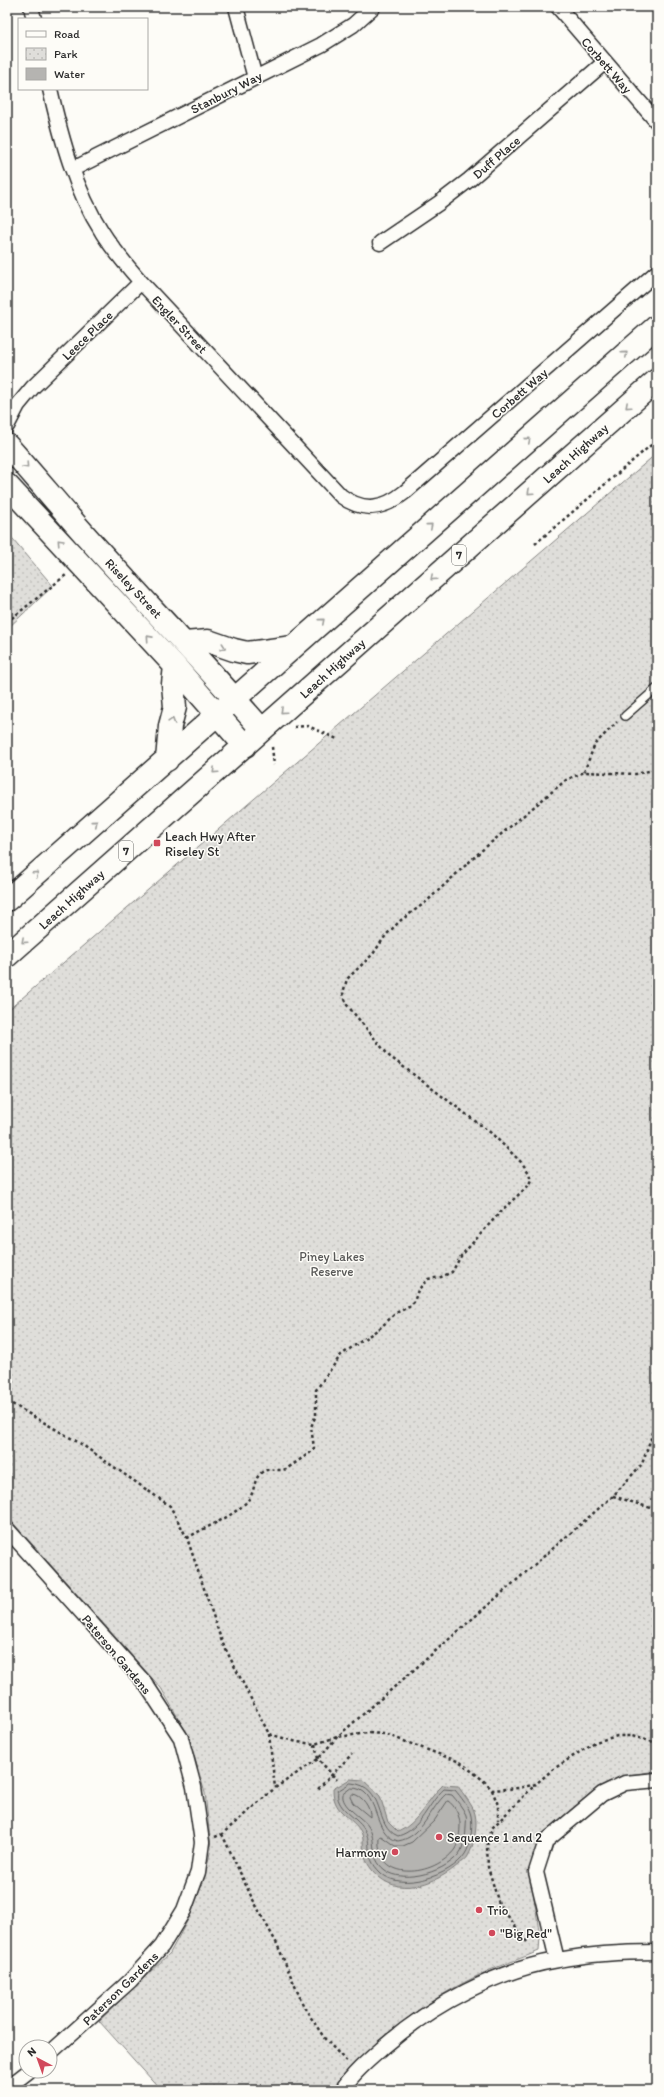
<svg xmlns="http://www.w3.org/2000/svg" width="664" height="2097" viewBox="0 0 664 2097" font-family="Itim,sans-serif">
<defs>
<pattern id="park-dots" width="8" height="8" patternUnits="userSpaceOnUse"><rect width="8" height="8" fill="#dfdeda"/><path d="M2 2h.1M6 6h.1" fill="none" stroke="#c0bfbb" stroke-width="1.8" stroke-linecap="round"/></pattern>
</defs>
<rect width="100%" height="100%" fill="#fdfcf7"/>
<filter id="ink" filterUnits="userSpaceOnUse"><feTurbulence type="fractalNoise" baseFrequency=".025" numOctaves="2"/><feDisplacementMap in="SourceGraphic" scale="8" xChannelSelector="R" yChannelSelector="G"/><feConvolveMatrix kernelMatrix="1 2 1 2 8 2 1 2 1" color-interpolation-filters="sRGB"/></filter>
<g filter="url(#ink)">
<path fill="url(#park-dots)" stroke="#858482" d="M657 453V1771L628 1775 601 1786 538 1842 530 1872 540 1937 539 1951C523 1958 506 1963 490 1970 443 1991 403 2018 366 2054 354 2065 343 2076 334 2090H161L99 2021 170 1953 191 1914 205 1876 211 1848 205 1793 188 1735 161 1688 7 1516V1011Z
M7 532 53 586 7 629Z"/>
<path fill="#b5b4b1" stroke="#7e7d7b" d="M350 1779 363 1780 380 1796 388 1822 398 1832C419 1823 427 1799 443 1785L458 1786C463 1794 473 1805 475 1814 478 1826 474 1846 468 1856 467 1859 462 1862 459 1864 439 1882 402 1897 379 1877 372 1871 366 1863 364 1854 362 1846 365 1838 360 1830 348 1814 333 1812 333 1789Z"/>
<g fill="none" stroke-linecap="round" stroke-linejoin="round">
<path stroke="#626261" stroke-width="1" d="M351 1783C387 1786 373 1826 398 1836 421 1830 428 1803 444 1789L455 1790C460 1796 470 1808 471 1816 473 1826 471 1845 465 1854 451 1876 401 1892 381 1873 362 1855 374 1845 364 1829 356 1816 334 1808 338 1791Z
M351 1788C381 1787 371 1835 398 1841 423 1837 430 1808 446 1794L452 1795C457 1801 463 1808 466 1815 467 1818 466 1823 466 1827 466 1835 464 1844 461 1851 449 1871 404 1885 385 1870 368 1857 378 1841 368 1826 362 1817 340 1806 343 1794Z
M353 1794C362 1795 371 1808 370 1817L353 1803 350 1797Z
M448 1801C455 1805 460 1817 460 1824 460 1832 459 1842 455 1849 435 1877 375 1884 379 1837L381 1836 395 1846H403L412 1842 434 1821Z"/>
<g stroke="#2b2b2b" stroke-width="10">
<path id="lane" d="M625 716 657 688"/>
</g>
<g stroke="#2b2b2b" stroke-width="17">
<path id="street" d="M31 7 34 19
M236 7 255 78
M558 7 657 122
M50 89C61 137 75 190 102 232 113 250 127 266 141 282L341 496C364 513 384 509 405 492L657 272
M73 169 321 45 353 25 373 7
M380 243 439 203 469 180 605 62
M7 426 18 405 33 387 141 282
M7 1529 145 1683 181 1738 194 1787 202 1842 198 1872 184 1910 162 1946 130 1981 50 2053
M557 1960 536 1872 546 1841 602 1794 625 1783 657 1780
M7 2088 29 2071
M342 2090C354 2072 370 2059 386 2045 432 2005 497 1970 558 1960 590 1954 624 1952 657 1952"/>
</g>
<g stroke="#2b2b2b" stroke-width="25">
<path id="highway" d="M7 445C34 475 60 507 87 537 145 602 205 664 262 730
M7 485 175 666 245 746
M185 643 208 641 234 650 247 653 293 647
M167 760 170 726 175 707 173 684 175 666
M7 900 657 326
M7 956 657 380"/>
</g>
<path stroke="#2b2b2b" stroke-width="2.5" stroke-dasharray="3 3" stroke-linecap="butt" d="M535 544 657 440
M7 622 66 575
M294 727 308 726 337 739
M272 747 274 765
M584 772 595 744 617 722
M7 1401 81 1444 170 1506 187 1538 222 1642 269 1734 297 1742 315 1744 337 1737 368 1733 385 1734 460 1762 483 1780 492 1790 519 1788 536 1784 552 1770 595 1742 617 1736H632L657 1743
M657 1408 651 1438 657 1462
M613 1496 657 1510
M187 1538C205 1527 236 1516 249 1499 255 1491 253 1481 260 1474 267 1466 277 1472 286 1469 291 1466 305 1456 311 1452L314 1448 311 1427 316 1415V1390L341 1355 380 1328 396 1313 409 1307 414 1302 418 1290 428 1279 441 1277 452 1272 461 1256 502 1210 528 1186 531 1180 529 1173 522 1163 491 1133 389 1056 347 1005 343 993 347 979 373 954 386 935 401 920 426 902 481 851 566 780 584 772 636 774 657 769
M269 1734 275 1788
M315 1744 318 1759 337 1780
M318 1789 352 1754
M492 1790 498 1805V1820
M222 1834 251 1896 277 1944 304 2007 325 2039 347 2062
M215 1837 222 1834 275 1788 318 1759 337 1737 613 1496 642 1464 651 1438
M527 1942 499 1904 488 1867 487 1846 492 1828 536 1784"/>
<use href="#lane" stroke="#fdfcf7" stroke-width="7"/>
<use href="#street" stroke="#fdfcf7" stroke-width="14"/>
<use href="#highway" stroke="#fdfcf7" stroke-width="22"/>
</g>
<defs><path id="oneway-chevron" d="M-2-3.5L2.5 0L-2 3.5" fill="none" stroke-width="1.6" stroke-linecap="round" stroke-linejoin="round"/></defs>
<g stroke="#9e9e9b">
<use href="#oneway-chevron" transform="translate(625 354) rotate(-41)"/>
<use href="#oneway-chevron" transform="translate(628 406) rotate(138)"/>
<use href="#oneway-chevron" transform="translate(528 440) rotate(-41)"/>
<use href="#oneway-chevron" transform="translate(26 466) rotate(47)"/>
<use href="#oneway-chevron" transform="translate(530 492) rotate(138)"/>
<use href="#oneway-chevron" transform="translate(430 526) rotate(-41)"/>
<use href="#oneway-chevron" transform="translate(60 542) rotate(-133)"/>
<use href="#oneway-chevron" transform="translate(433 578) rotate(138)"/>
<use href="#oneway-chevron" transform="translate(322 621) rotate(-41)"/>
<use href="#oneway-chevron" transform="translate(149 638) rotate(-132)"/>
<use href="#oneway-chevron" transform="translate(223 647) rotate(19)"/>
<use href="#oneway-chevron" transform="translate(283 711) rotate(138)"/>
<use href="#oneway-chevron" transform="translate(172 721) rotate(-73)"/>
<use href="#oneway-chevron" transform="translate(215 771) rotate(138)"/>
<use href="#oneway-chevron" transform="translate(95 823) rotate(-41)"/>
<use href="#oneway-chevron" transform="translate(36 874) rotate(-42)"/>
<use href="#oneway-chevron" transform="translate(24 941) rotate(138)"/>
</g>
</g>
<g fill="#d1495b" stroke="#fdfcf7" stroke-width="1.5">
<rect x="153" y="839" width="8" height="8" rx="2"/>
<circle cx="439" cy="1837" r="4"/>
<circle cx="395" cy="1852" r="4"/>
<circle cx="479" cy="1910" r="4"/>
<circle cx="492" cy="1933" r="4"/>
</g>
<g text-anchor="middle" stroke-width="3" stroke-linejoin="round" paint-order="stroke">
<g fill="#fdfcf7" stroke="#6a6a68" stroke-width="1">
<rect x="452" y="545" width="14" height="20" rx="3"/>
<rect x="119" y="841" width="14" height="20" rx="3"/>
</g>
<g font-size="12" font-weight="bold" fill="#2b2b2b">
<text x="459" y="559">7</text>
<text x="126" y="855">7</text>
</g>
<g font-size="13" fill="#2b2b2b" stroke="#fdfcf7">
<text transform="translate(607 65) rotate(49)" y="5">Corbett Way</text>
<text transform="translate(226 92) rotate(-27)" y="5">Stanbury Way</text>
<text transform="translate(496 157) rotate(-41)" y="5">Duff Place</text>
<text transform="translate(180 324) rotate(47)" y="5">Engler Street</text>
<text transform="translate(87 335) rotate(-44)" y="5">Leece Place</text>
<text transform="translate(519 393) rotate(-41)" y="5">Corbett Way</text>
<text transform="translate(575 453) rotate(-42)" y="5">Leach Highway</text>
<text transform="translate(134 588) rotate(47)" y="5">Riseley Street</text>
<text transform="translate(332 668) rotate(-42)" y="5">Leach Highway</text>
<text transform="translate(71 899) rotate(-42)" y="5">Leach Highway</text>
<text transform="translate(117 1654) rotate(50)" y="5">Paterson Gardens</text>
<text transform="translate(120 1988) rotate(-44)" y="5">Paterson Gardens</text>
</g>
<g font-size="13" fill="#2b2b2b" stroke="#fdfcf7" text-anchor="start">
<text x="165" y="841">Leach Hwy After<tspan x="165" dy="15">Riseley St</tspan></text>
<text x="447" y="1842">Sequence 1 and 2</text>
<text x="387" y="1857" text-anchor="end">Harmony</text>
<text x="487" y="1915">Trio</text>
<text x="500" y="1938">"Big Red"</text>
</g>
<g font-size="13" fill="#585857" stroke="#fdfcf7">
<text x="332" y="1261">Piney Lakes<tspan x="332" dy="15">Reserve</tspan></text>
</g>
</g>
<rect width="664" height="2097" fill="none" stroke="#fdfcf7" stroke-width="24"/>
<rect x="12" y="12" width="640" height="2073" fill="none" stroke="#2b2b2b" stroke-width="1.5" filter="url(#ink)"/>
<rect x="18" y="18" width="130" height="72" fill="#fdfcf7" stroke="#a9a8a5"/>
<rect x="26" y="31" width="20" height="6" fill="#fdfcf7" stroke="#a9a8a5"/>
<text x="54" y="38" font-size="12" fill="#2b2b2b">Road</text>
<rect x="26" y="48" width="20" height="12" fill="url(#park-dots)" stroke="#a9a8a5"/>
<text x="54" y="58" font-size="12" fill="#2b2b2b">Park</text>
<rect x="26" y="68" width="20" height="12" fill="#b5b4b1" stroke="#a9a8a5"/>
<text x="54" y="78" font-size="12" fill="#2b2b2b">Water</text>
<g transform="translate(38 2059) rotate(319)"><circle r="19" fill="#fdfcf7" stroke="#a9a8a5"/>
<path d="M0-3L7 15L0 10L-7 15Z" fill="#d1495b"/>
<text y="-6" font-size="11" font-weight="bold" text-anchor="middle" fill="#2b2b2b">N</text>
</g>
</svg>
